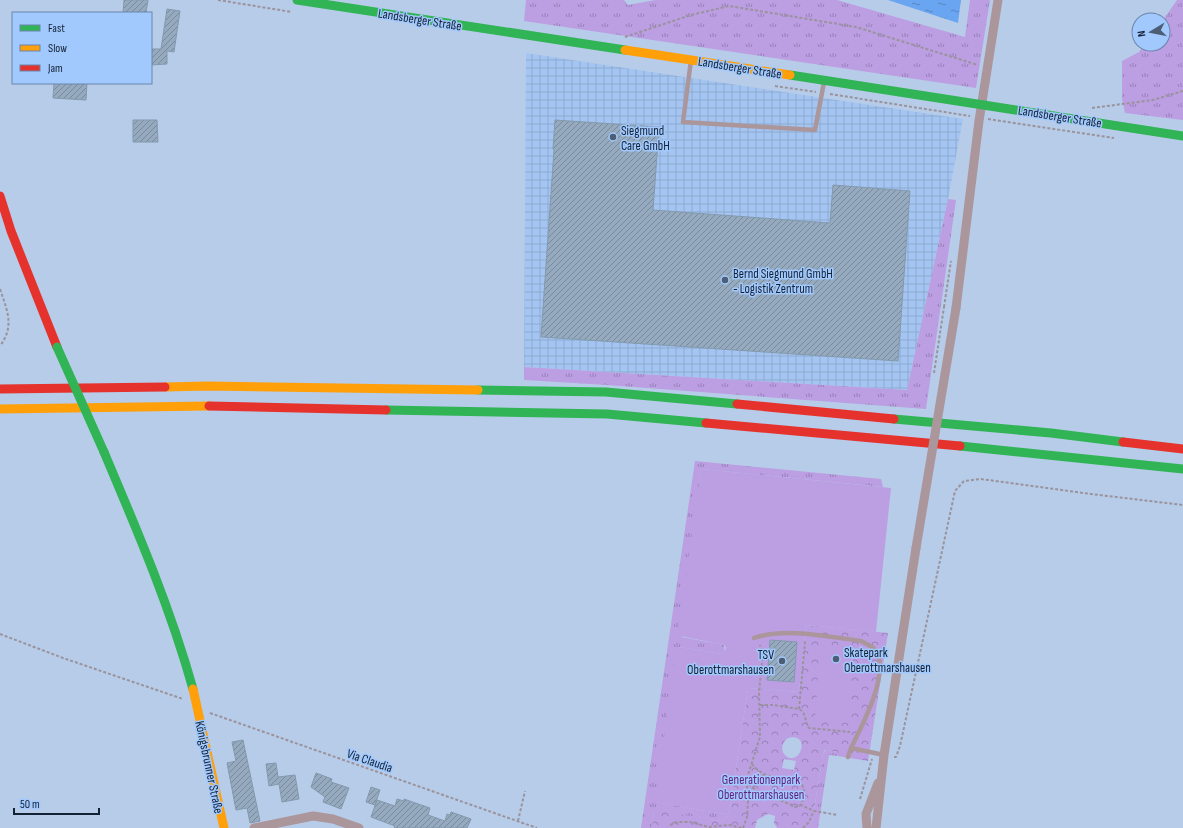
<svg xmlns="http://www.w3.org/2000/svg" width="1183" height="828" viewBox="0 0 1183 828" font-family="'Sofia Sans Condensed',sans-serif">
<defs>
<pattern id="industrial-grid" width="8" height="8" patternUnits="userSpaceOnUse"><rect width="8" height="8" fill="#a4c5f2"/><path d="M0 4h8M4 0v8" fill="none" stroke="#8ca9d0"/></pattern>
<pattern id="grass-tufts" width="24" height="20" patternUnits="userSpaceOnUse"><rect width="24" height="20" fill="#bc9ee2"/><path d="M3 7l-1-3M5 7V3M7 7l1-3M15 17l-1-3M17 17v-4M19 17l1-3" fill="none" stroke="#9880b8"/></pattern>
<pattern id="park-crowns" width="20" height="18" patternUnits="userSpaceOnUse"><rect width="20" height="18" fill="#bc9ee2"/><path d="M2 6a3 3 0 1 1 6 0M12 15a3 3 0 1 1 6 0" fill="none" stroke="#9880b8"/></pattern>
<pattern id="water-ripples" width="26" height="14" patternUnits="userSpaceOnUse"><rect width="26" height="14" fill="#69a5f1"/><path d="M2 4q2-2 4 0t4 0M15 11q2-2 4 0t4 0" fill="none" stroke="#5586c4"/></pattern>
<pattern id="building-hatch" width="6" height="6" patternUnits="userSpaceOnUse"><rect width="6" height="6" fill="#95aabe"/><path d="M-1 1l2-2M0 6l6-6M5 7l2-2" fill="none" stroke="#788a9b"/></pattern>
</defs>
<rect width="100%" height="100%" fill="#b7cce8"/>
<path fill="url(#industrial-grid)" d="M526 53 963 119 948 199 907 390 524 367Z"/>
<path fill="url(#grass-tufts)" d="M526 0H624L628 5 655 0H837L965 37 970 0H990L976 88 524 21Z
M1177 0H1183V120L1125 113 1122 99V61L1139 52 1145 44H1163V20Z
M948 199 956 200 926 409 607 385 524 380V367L907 390Z
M695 461 881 479 883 487 701 469 682 637 724 645 725 652 722 654 679 647 656 802 729 815 722 821 654 811 652 828H641Z
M826 750 838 752V756L829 755 818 828H811L823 754Z"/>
<path fill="url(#park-crowns)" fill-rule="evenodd" d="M806 625 888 633 868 761 838 756V752L825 750 823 754 811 828H777L774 823 775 816 768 814 757 820 755 828H652L654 810 722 821 729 815 748 688 799 692ZM788 738C812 732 800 769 785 755 780 750 782 742 788 738ZM784 759 796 761 794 770 782 768Z"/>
<path fill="#bc9ee2" d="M701 469 891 488 876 632 806 625 799 692 748 688 729 815 655 802 676 650 679 647 722 654 725 652 726 647 724 645 681 636 678 633Z
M820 645 854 647 849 723 815 720Z"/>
<path fill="url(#water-ripples)" d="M888 0H961L958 23Z"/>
<path fill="url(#building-hatch)" stroke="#8399ad" d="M124 0H148L146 13H123Z
M167 9 180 11 174 52 167 51V64L151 65V49H161Z
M54 83H87L86 100 53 98Z
M133 120H157L158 142H133Z
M555 120 659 127 653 210 830 223 833 185 910 191 898 361 541 337 554 150 553 149Z
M770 640 797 642 794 682 767 680Z
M243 740 260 821 250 823 247 808 236 810 227 763 236 761 232 742Z
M276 763 278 777 295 775 299 799 282 802 279 784 269 786 266 764Z
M316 773 332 779 331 782 349 788 341 809 323 802 325 797 311 787Z
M371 787 380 790 375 805 366 802Z
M397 799 404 801V799L430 808 428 815 445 821 447 814 450 815 451 812 471 819 467 828H394L395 826 371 817 377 800 395 806Z"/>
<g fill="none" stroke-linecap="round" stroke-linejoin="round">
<path stroke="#9a939d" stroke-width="2" stroke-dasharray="3 2" stroke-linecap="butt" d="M218 0 292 12
M625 37 691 15 729 6 856 27 978 65
M775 86 816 92
M830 94 970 116
M1092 108 1153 100 1183 91
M988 119 1114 138
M0 289C7 310 15 326 0 346
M944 307 951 261
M0 634 63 658 183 699
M760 705H773L799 709C807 713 804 721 809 728L850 732
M799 709 805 641
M210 713 537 828
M894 757H896L900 746 955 491 964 481 981 479 1091 494 1183 505
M752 764C765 781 784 777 802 785 806 792 804 798 801 805L814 811
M749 784 755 779 764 775
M749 784 760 794
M860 799 872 759
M748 800 760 794 780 800 796 807 801 805
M518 821 525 791
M670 825 678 822H690L709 827 729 825 742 828
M743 828 747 817 748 800 747 785 748 775 760 737 759 692 763 653 760 645
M803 828 809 822 814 811 838 815"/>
<path stroke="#ab969c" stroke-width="4.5" d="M691 60 683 122 815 130 824 82
M754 638C785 627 829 637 861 641 867 644 875 647 878 654 887 679 862 726 851 748L884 755
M848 757 851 748"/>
<path stroke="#ab969c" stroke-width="9" d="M956 308 979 121 998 0
M254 828 313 816 333 819 359 828
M867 828 866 814 878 783
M876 828 884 755 916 548"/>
<path stroke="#30b455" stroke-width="9" d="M297 0 625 50
M790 75 1183 136
M478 390 606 392 737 404
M386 410 607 414 706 423
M894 419 1051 433 1123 442
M960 446 1183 469
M104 452C137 530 170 607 193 689"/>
<path stroke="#ff9f0a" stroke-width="9" d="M625 50 790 75
M165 387 208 386 478 390
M0 409 209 406
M193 689 224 828"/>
<path stroke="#e5322d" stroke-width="9" d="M0 196 11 231 57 347
M0 389 165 387
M737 404 894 419
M209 406 386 410
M706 423 960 446
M1123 442 1183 449"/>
<path stroke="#9a939d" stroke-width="2" stroke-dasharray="3 2" stroke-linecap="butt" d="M934 373 944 307"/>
<path stroke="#ab969c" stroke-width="9" d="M916 548 956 308"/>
<path stroke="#30b455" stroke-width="9" d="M57 347 104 452"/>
</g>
<g fill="#4c5d74" stroke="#a2c9fd" stroke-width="1.5">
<circle cx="613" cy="137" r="4"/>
<circle cx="725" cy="280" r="4"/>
<circle cx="836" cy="659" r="4"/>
<circle cx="782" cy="661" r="4"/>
</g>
<g text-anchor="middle" stroke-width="3" stroke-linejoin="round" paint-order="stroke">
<g font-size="13" fill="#132135" stroke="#a2c9fd">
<text transform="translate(420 19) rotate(9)" y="5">Landsberger Straße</text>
<text transform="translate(740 67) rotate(9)" y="5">Landsberger Straße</text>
<text transform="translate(1060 116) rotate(9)" y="5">Landsberger Straße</text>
<text transform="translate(370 760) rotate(19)" y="5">Via Claudia</text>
<text transform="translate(210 767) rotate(78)" y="5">Königsbrunner Straße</text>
</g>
<g font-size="13" fill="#132135" stroke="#a2c9fd" text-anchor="start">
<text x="621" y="135">Siegmund<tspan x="621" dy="15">Care GmbH</tspan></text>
<text x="733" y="278">Bernd Siegmund GmbH<tspan x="733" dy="15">- Logistik Zentrum</tspan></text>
<text x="844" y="657">Skatepark<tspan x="844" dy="15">Oberottmarshausen</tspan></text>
<text x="774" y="659" text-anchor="end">TSV<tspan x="774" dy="15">Oberottmarshausen</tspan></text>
</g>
<g font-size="13" fill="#621e7a" stroke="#a2c9fd">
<text x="761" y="784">Generationenpark<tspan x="761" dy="15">Oberottmarshausen</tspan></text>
</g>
</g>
<rect x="12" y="12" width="140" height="72" fill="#a2c9fd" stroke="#6986ad"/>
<rect x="20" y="25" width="20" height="6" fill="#30b455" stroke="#6986ad"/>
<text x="48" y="32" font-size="12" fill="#132135">Fast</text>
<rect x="20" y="45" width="20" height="6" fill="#ff9f0a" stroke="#6986ad"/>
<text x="48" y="52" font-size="12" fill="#132135">Slow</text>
<rect x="20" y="65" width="20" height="6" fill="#e5322d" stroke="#6986ad"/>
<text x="48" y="72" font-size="12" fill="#132135">Jam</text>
<g transform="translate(1151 32) rotate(260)"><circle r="19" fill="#a2c9fd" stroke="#6986ad"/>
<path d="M0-3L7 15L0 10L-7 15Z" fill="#4c5d74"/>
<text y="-6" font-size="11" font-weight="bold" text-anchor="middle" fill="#132135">N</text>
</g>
<path d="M14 808v6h85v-6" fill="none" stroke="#132135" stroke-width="2"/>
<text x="20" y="808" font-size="12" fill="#132135" stroke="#a2c9fd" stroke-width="3" paint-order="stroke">50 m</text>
</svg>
